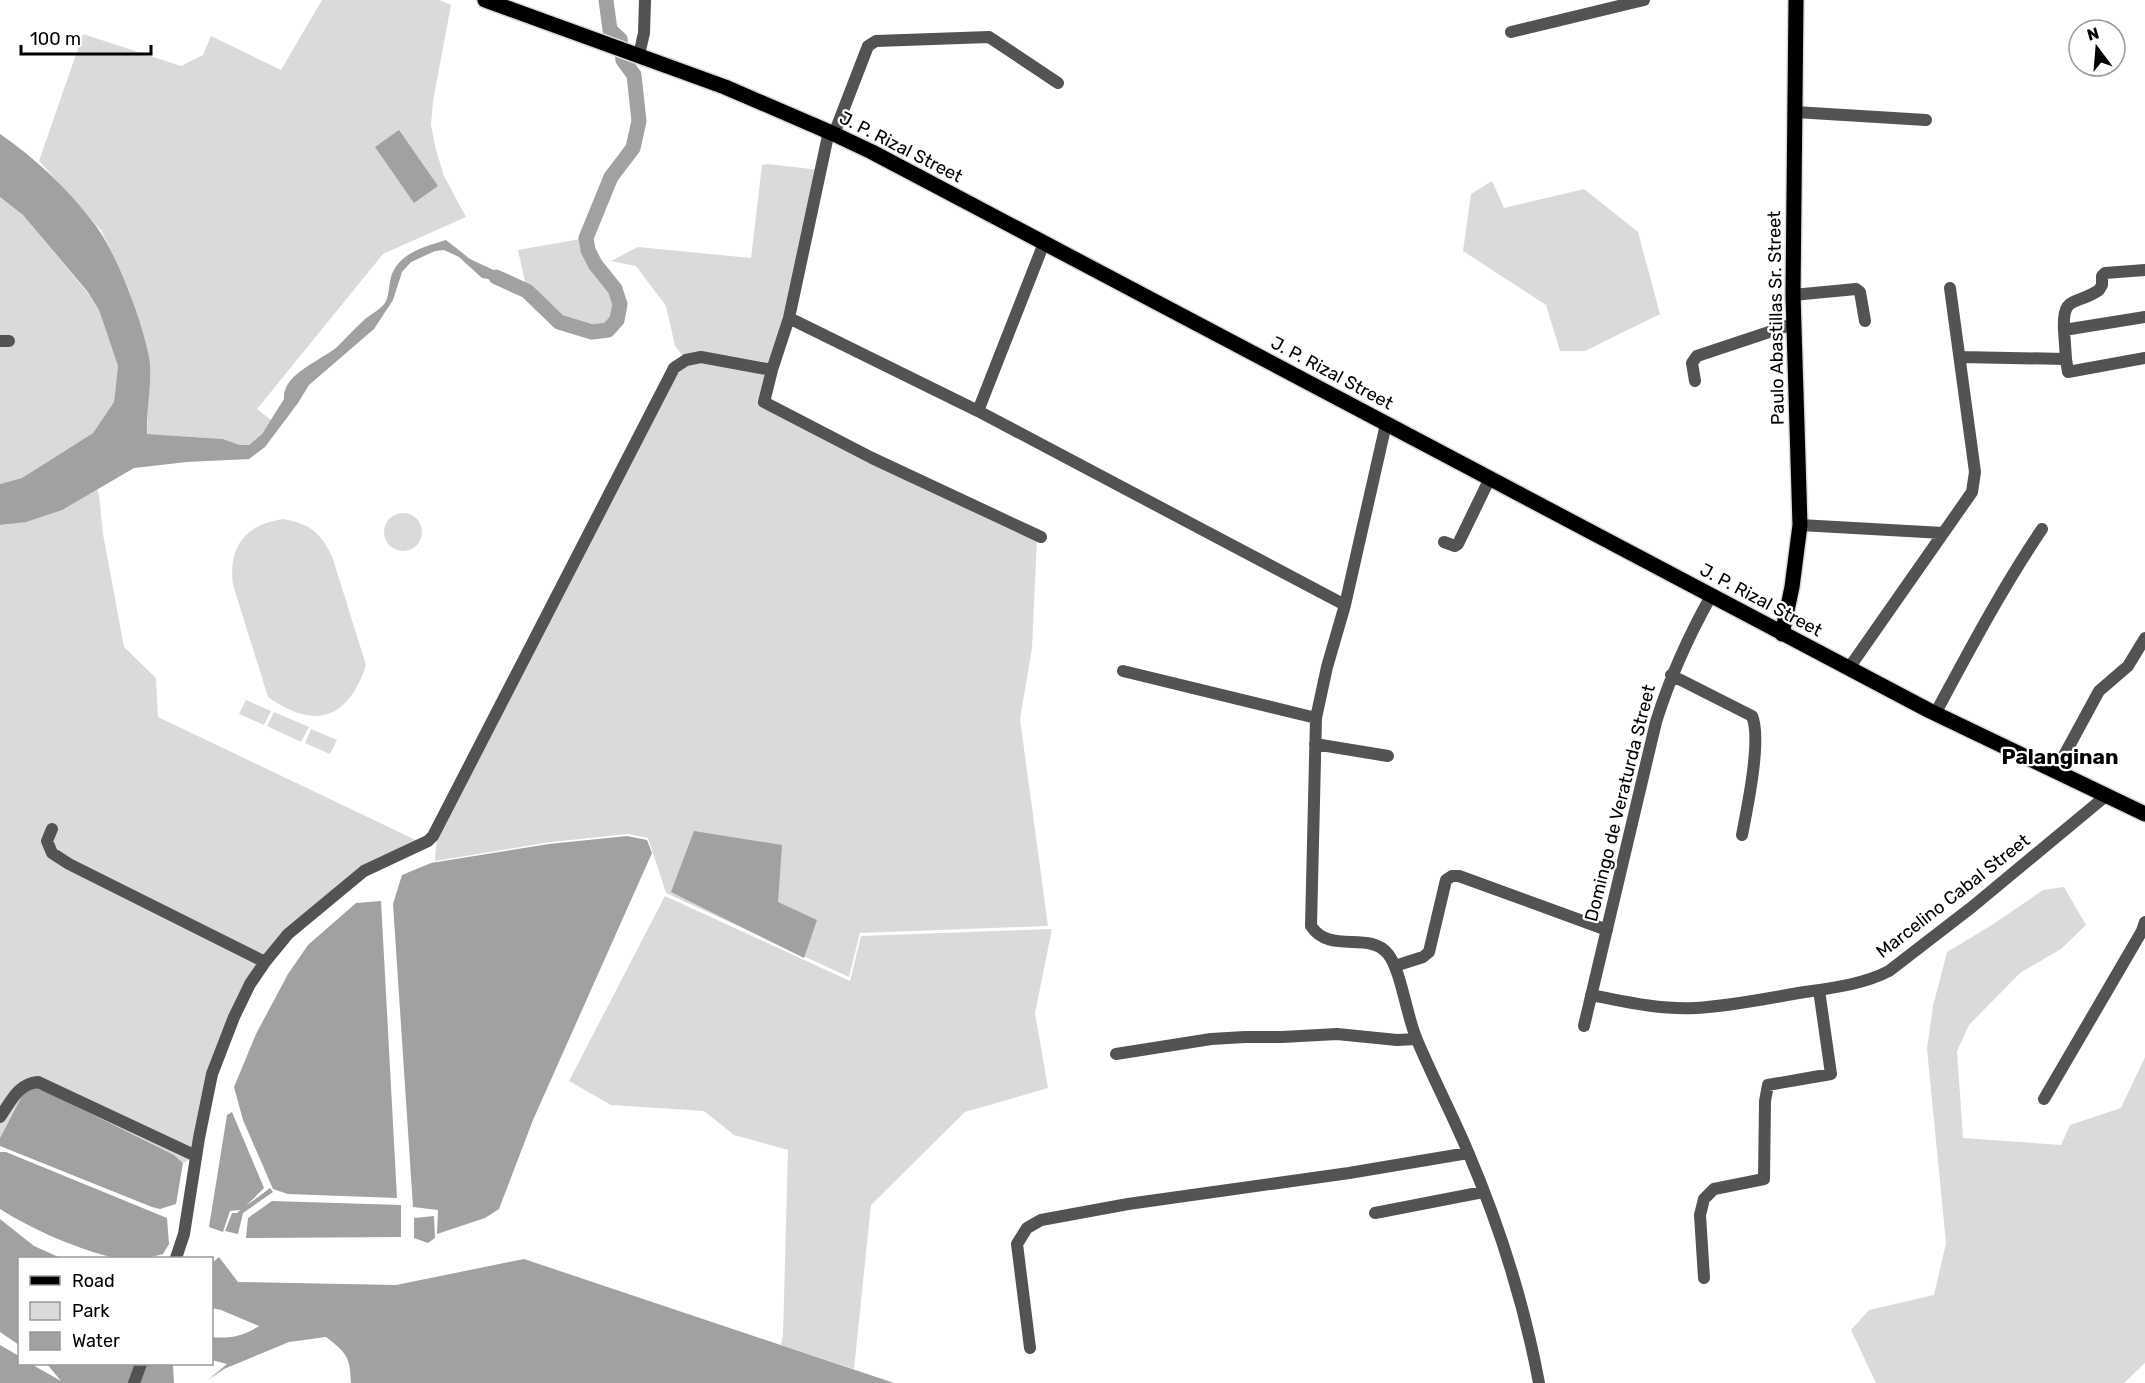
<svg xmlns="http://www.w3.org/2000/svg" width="2145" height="1383" viewBox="0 0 2145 1383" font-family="Rubik,sans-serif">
<rect width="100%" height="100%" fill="#fff"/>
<path fill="#dadada" d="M322 0H439L451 5 433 101 431 125 436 150 444 176 466 217 383 254 257 409 271 420 262 434 249 445H240L223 439 147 434 149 358 129 290 101 230 39 161 83 34 181 66 203 55 211 36 281 70Z
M768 164 820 170 772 370 686 360 675 346 666 306 636 266 611 261 638 247 751 258 762 165Z
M1492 181 1504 208 1584 189 1638 232 1660 314 1585 351H1560L1546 305 1463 251 1471 194Z
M0 197 23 215 86 291 99 310 118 366 114 402 93 433 22 478 0 484Z
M586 238C587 248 590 256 595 265 612 289 632 302 608 330L592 332 559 322 527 291 518 250Z
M701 361 771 375 764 406 1037 539 1032 648 1020 719 1048 926 860 933 849 977 666 893 648 838 628 834 551 842 435 861 437 834 675 373 687 364Z
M97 489 99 495 103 534 124 647 156 678 158 717 422 843 364 871 265 962 212 1074 196 1156 183 1163 174 1155 24 1092 0 1138V525C39 521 64 508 97 489Z
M384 532a19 19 0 1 1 38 0a19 19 0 1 1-38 0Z
M283 519C310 524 320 532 332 556L366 665C348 720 315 730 268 697L233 585C228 546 245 525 283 519Z
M246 700 271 711 264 725 239 714Z
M274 712 309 727 301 742 267 726Z
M311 729 337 740 330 754 305 743Z
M2064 887 2086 925 2061 949 2020 973 1969 1025 1957 1051 1963 1138 2061 1145 2070 1125 2121 1108 2145 1057V1363L2124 1383H1876L1851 1330 1869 1310 1934 1295 1946 1243 1927 1049 1933 1006 1947 952 1992 925 2043 890Z
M665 896 850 981 861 936 1052 929 1035 1013 1048 1088 965 1112 871 1205 854 1369 781 1345 783 1335 788 1150 734 1135 704 1111 611 1105 569 1081Z"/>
<path fill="#a1a1a1" d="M399 130 438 186 414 203 375 147Z
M0 134C35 158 67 188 93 222 116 251 142 320 149 357 153 379 146 411 147 434L223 439 240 445H249L262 434 284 399C282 374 322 360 337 347 346 338 354 329 363 321 369 315 380 310 385 303 389 297 389 284 391 277 399 252 425 247 446 240L470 259 502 274 515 286 499 281 482 278 459 257 444 250 435 251 411 262 402 272 393 300 374 329 309 385 298 403 265 447 249 459 187 462 134 468 62 510 26 522 0 525V484L22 478 93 433 114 402 118 366 99 310 87 291 23 215 0 197Z
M694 831 782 845 778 902 817 920 804 958 671 892Z
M627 836 647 840 652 853 533 1120 499 1209 485 1218 437 1234 438 1210 413 1207 393 904 402 875 431 863 549 844Z
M381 901 397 1198 288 1194 273 1189 243 1120 234 1087 256 1034 288 974 308 945 356 903Z
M34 1088 47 1092 174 1155 183 1163 176 1204 160 1209 152 1207 0 1146V1138L24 1092Z
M232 1112 264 1188 246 1206 270 1188 273 1192 243 1213 238 1234 225 1231 232 1213H237L240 1210 230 1211 223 1232 209 1227 227 1115Z
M0 1152H6L167 1218 169 1244 163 1254C149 1258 132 1261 117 1258 83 1252 29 1228 0 1209Z
M272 1201 401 1205V1237L246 1238 248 1218Z
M434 1216 435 1238 428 1243 414 1238V1218Z
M0 1219 34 1246 61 1258H20L19 1345 0 1332Z
M219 1257 238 1282 396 1285 524 1259 894 1383H351C350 1357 347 1353 326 1337L289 1342 224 1369 208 1380 227 1364 212 1360V1337C229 1339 244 1336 259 1326L221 1310 212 1308V1263Z
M0 1345 19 1356 20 1364H31L61 1381 47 1364H184L173 1365 174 1383H0Z"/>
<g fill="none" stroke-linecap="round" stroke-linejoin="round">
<path stroke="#a1a1a1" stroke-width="15" d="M496 277 527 291 559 322 592 332 608 330 617 320 620 304 615 289 595 264 588 250 586 238 611 177 633 148 639 121 634 75 623 60 620 39 610 30 606 0"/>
<g stroke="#dbdbdb" stroke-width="18">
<path id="major" d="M485 0 725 87 834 134 872 152 1930 711 2145 814
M1782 634 1792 587 1800 525 1793 295 1796 0"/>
</g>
<path stroke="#535353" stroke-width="12" d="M1511 32 1644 0
M639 55 644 33 645 0
M1795 112 1926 120
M829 131 789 318 772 370 764 402 872 458 1041 537
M834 134 868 46 876 41 989 37 1058 83
M1793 295 1856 289 1860 292 1865 321
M789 318 978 411 1345 605 1386 424
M2064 330C2062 294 2076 306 2099 290L2102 285V276L2105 273 2145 270
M0 341H9
M1960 357 2066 359 2064 330 2145 317
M2066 359 2068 372 2145 358
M1695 381 1692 363 1697 356 1793 324
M978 411 1044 243
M1800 525 1943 533
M1444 542 1455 546 1458 544 1490 478
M1345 605 1327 667 1316 718 1311 926C1330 955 1369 930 1388 954 1401 970 1407 1018 1417 1040 1433 1078 1452 1114 1468 1152 1500 1227 1524 1303 1539 1383
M1849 668 1972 492 1975 472 1950 288
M1123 671 1316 718
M1671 675 1752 716C1762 739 1747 809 1742 835
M1935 714C1969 651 2002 588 2042 529
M1315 744 1388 756
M2055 772 2099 691 2128 666 2145 638
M52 829 47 841 52 853 69 864 265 962
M1395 966 1423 957 1429 952 1446 880 1452 876H1459L1607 930
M1591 995C1626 1002 1661 1010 1696 1008 1732 1006 1769 998 1805 992 1833 988 1864 984 1889 971L1972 907 2107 795
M1584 1026 1656 722C1670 677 1688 637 1711 596
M1116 1054 1211 1039 1245 1037H1282L1337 1034 1397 1040 1416 1039
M2044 1099 2142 931 2145 922
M0 1117C11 1102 17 1084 38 1082L196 1156
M1375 1213 1483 1192
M176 1258 184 1234 199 1138 212 1074 234 1017 250 984 265 962 288 934 364 871 428 841 433 836 674 368 686 360 701 357 772 370
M1704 1278 1700 1215 1704 1199 1714 1189 1764 1179 1765 1101 1768 1085 1831 1074 1819 990
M1030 1348 1017 1244 1027 1228 1041 1220 1128 1204 1349 1173 1468 1153
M134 1383 141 1364"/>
<use href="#major" stroke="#000" stroke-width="15"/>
</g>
<g text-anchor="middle" stroke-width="4.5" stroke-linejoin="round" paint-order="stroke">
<g font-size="18" fill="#000" stroke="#fff">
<text transform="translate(901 147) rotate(27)" y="6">J. P. Rizal Street</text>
<text transform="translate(1776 318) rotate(-91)" y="6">Paulo Abastillas Sr. Street</text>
<text transform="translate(1332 373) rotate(28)" y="6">J. P. Rizal Street</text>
<text transform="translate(1761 600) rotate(28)" y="6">J. P. Rizal Street</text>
<text transform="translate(1620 803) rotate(-76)" y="6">Domingo de Veraturda Street</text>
<text transform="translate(1953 896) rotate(-38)" y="6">Marcelino Cabal Street</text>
</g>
<g font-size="21" font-weight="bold" fill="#000" stroke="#fff">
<text x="2060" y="764">Palanginan</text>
</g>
</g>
<rect x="18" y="1257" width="195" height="108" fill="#ffffff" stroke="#999999" stroke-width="1.5"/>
<rect x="30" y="1276" width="30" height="9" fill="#000000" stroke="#999999" stroke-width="1.5"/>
<text x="72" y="1287" font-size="18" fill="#000000">Road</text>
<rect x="30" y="1302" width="30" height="18" fill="#dadada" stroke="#999999" stroke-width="1.5"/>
<text x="72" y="1317" font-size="18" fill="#000000">Park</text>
<rect x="30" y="1332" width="30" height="18" fill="#a1a1a1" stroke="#999999" stroke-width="1.5"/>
<text x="72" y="1347" font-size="18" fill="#000000">Water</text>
<g transform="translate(2097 48) rotate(344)"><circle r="28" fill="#ffffff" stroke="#999999" stroke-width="1.5"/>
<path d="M0-4.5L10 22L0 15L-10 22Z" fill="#000000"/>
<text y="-9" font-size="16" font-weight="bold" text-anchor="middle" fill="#000000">N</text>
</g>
<path d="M21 45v9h130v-9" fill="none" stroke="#000000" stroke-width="3"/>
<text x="30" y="45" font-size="18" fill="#000000" stroke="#ffffff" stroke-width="4.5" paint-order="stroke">100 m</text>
</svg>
